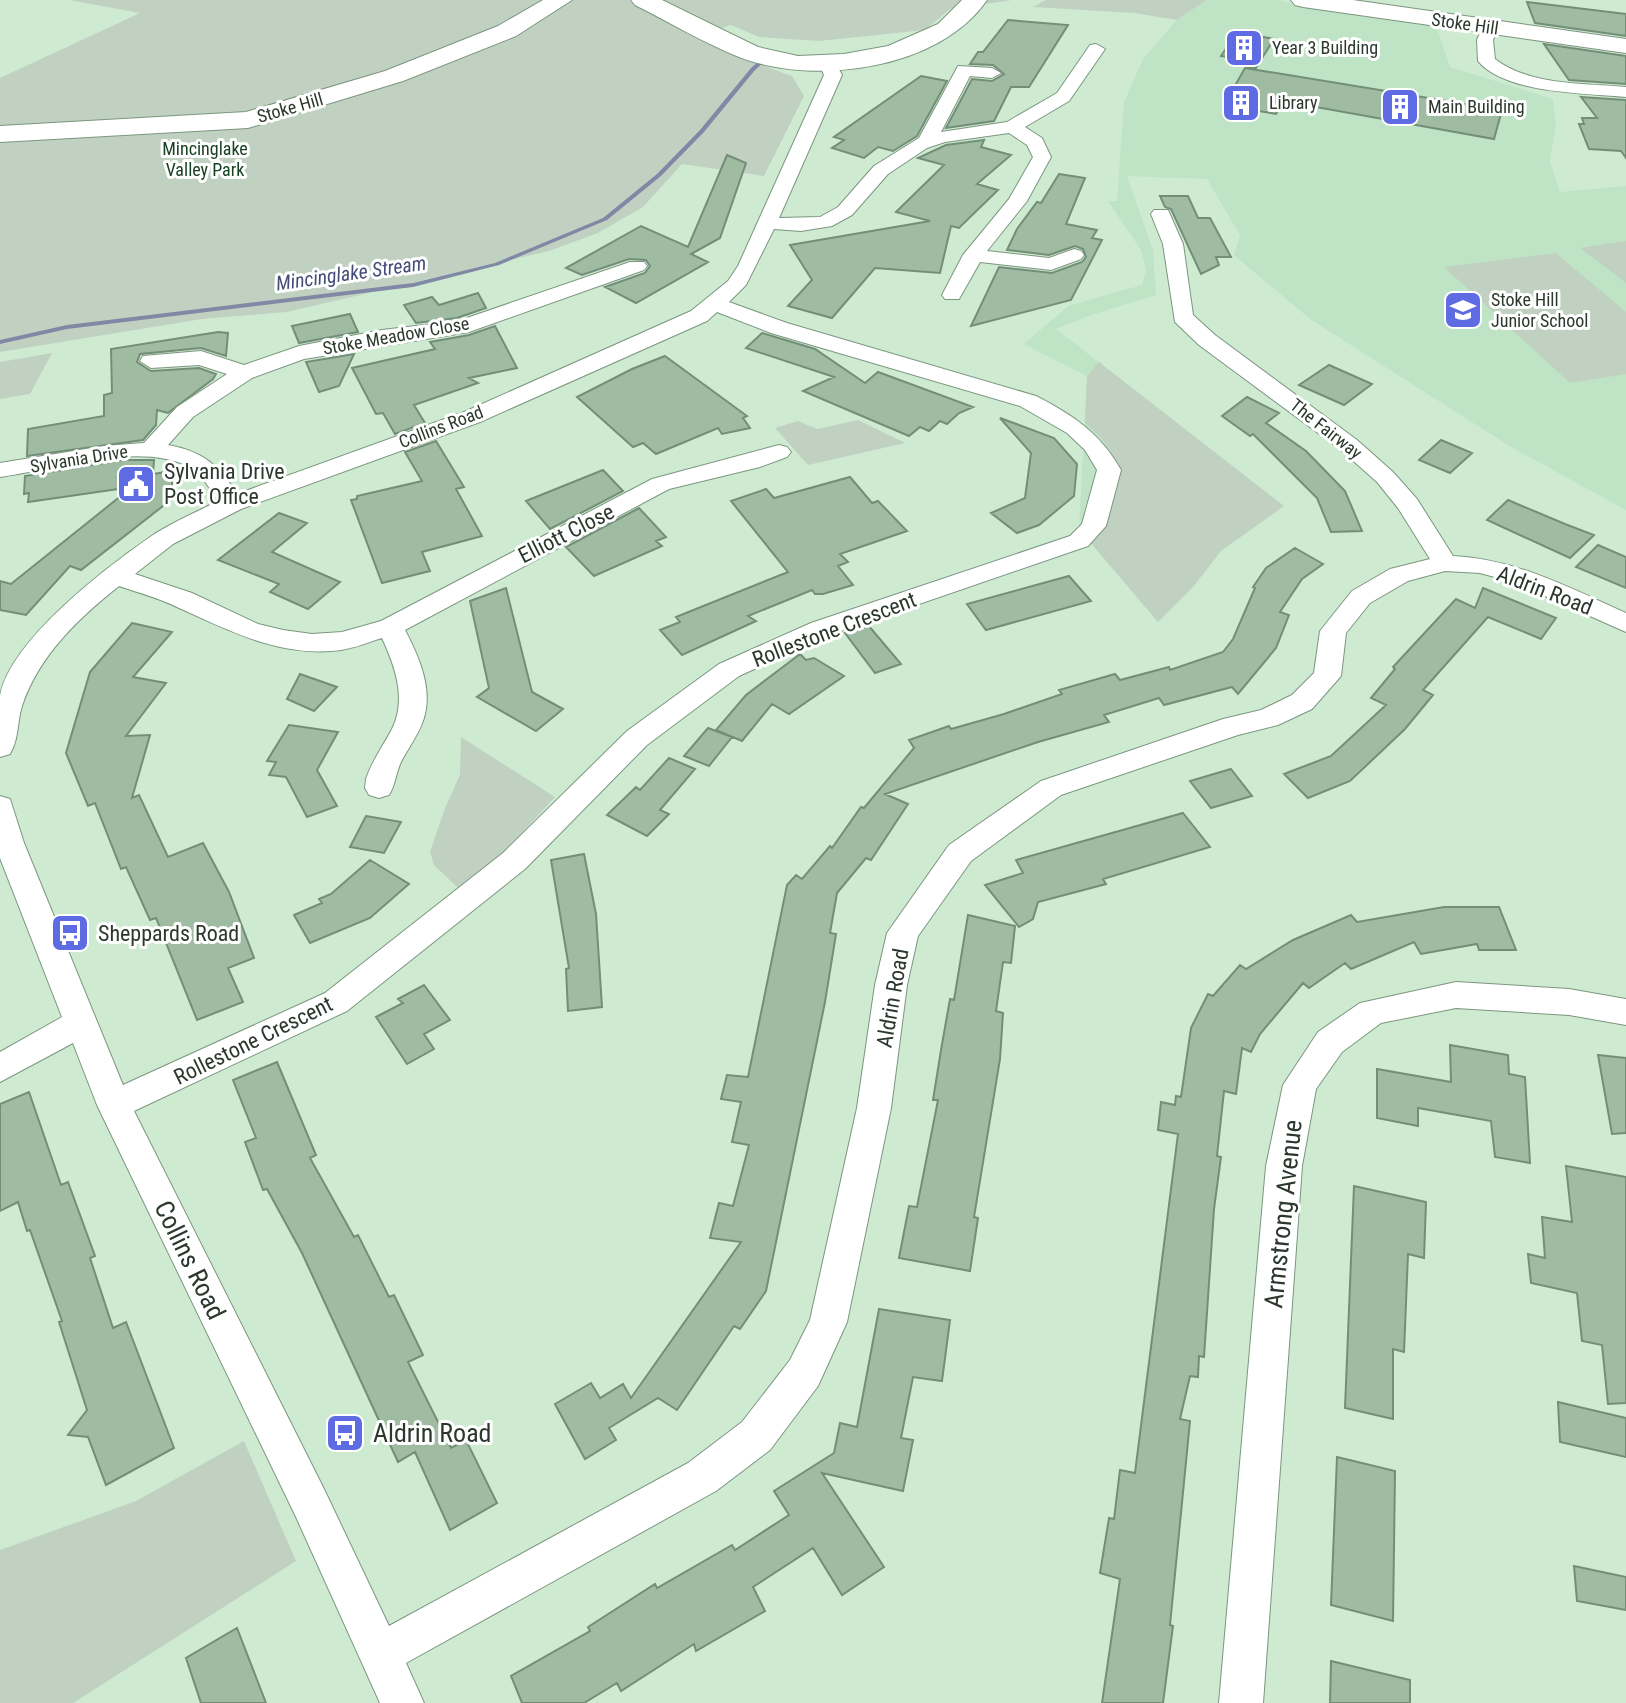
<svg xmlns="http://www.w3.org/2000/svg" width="1626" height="1703" viewBox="0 0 1626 1703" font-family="'Roboto Condensed',sans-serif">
<rect width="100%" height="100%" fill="#ceebd2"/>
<path fill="#bfe3c5" d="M1207 0H1278L1338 13 1436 26 1450 67 1553 99 1556 123 1550 162 1560 192 1626 186V510L1511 447 1310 319 1234 255 1240 235 1207 179 1127 176 1153 250 1156 295 1091 315 1056 329 1284 506 1221 551 1193 587 1158 622 1079 529 1087 376 1024 344 1068 306 1142 285 1146 270 1141 250 1108 201H1117L1124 102 1143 59 1177 20Z"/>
<path fill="#c0d1c2" d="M69 0H645L723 51 792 76 804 96 764 176 682 164 643 207 598 233 549 251 287 312 202 319 0 352V78L140 13Z
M658 0H1012L950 9 925 30 819 41 759 37 731 25 722 28Z
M1046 0H1207L1177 20 1134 13 1033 7Z
M1626 241V283L1580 248Z
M1556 253 1626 312V374L1570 383 1444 267Z
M52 353 30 394 0 399V362Z
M1099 362 1284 506 1221 551 1193 587 1158 622 1090 542 1107 525C1104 475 1134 464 1085 423L1087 376Z
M858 420 905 443 808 465 775 428 798 421 817 429Z
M461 737 555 797 508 848 460 890 434 865 430 852 445 808 460 775Z
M244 1441 296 1561 73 1703H0V1550L136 1501Z"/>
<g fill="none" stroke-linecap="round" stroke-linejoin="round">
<path fill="#8188a5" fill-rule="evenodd" d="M767 54 772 55 755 70 704 132 661 176 607 220 499 265 413 287 67 329 0 344V340L67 325 413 283 495 263 603 218 657 174 700 130 751 68Z"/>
</g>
<path fill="#9fbca3" stroke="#738e77" stroke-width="2" d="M1527 2 1626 14V36L1535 23Z
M1008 20 1068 25 1029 87H1011L994 121 946 128 972 79 992 81 1004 74 993 65 970 64 978 52H983Z
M1237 32 1274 39 1256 68 1229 63 1233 58 1221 56Z
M1544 44 1626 56V84L1569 80Z
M1245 68 1502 110 1494 139 1283 101 1276 114 1224 105Z
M921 76 947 81 917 136 893 151 878 147 864 158 832 148 844 140 834 137Z
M1581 97 1626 100V158L1621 151 1589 149 1579 124H1584L1582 118H1597Z
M984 140 981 147 1011 155 977 184 998 190 959 228 951 226 940 273 875 268 832 318 788 306 812 280 790 245 930 221 896 212 944 165 918 158 946 145Z
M727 155 746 163 720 238 691 254 708 262 636 303 605 287 645 273 650 266 646 260 629 259 582 275 566 268 641 226 688 247Z
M1059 174 1085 178 1066 224 1097 230 1092 238 1102 240 1071 300 971 326 999 267 1052 273 1082 262 1086 257 1083 249 1075 246 1049 255 1007 250 1017 229 1037 202 1041 203Z
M1160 196H1188L1198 218H1210L1231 257H1216L1219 265 1201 274 1171 209 1165 207Z
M478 293 486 308 457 318 416 323 404 305 432 297 439 305Z
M350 314 358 332 299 343 292 326Z
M495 326 517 368 469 378 478 383 414 405 425 423 395 434 383 413 376 414 352 368 435 349 430 342 469 335Z
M218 332 228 333 226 356 201 348 140 354 137 362 151 371 199 368 216 374 213 379 168 413 157 410 156 425 143 440 27 456 28 429 104 416V395L112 393 111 349Z
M762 333 815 349 865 383 878 372 973 407 959 413 947 424 940 421 929 431 920 427 909 436 803 391 834 377 746 348Z
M354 354 339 386 319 392 306 362Z
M665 356 747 416 743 418 750 428 722 434 718 428 656 454 643 443 633 447 577 397 632 369Z
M1329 365 1372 384 1344 405 1299 385Z
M1247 397 1279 413 1266 423 1306 451 1345 491 1362 531 1331 532 1317 498 1253 434 1250 436 1222 416Z
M1000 418 1054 438 1077 464 1074 496 1039 525 1017 533 991 513 1025 498 1031 453Z
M1441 440 1472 453 1450 473 1419 460Z
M436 441 464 487 456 489 482 536 422 552 430 571 382 583 351 500 357 499V496L422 481 405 452Z
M123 460H154L153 474 172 471V499L81 570 70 566 26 615 0 610V581L11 584 132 487 28 502 29 493 24 494 25 476Z
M603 470 623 491 550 529 526 501Z
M850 477 872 503 878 501 907 531 840 554 848 562 838 566 853 585 823 594H815L812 590 748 616 756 621 682 655 660 630 680 622 676 617 788 572 731 501 766 489 774 498Z
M1508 500 1565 524 1594 535 1570 558 1487 520Z
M639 508 666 537 656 541 662 546 594 576 566 547Z
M279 513 307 523 272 552 340 582 308 609 270 592 279 584 218 560Z
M1598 545 1626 557V588L1576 567Z
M1295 548 1323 564 1302 579 1280 612 1289 615 1276 648 1238 694 1232 687 1164 705 1159 698 1104 715 1109 722 1038 742 885 794 908 804 871 860 866 858 837 893 830 933 836 934 825 1002 766 1291 740 1329 734 1326 677 1410 658 1398 609 1428 616 1440 585 1459 555 1404 591 1383 600 1398 623 1384 631 1398 741 1242 710 1238 719 1203 733 1206 749 1145 732 1142 741 1102 721 1099 727 1075 748 1077 787 885 796 875 802 879 830 846 832 848 861 807 864 808 914 748 909 740 949 726 951 729 1004 714 1062 694 1059 690 1115 674 1120 680 1169 667 1170 670 1223 652 1233 639 1255 588 1253 587 1266 568Z
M1069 576 1091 601 986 630 967 604Z
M506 588 532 692 563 709 536 731 477 697 489 688 470 601Z
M1483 588 1556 618 1541 639 1488 617 1423 690 1433 695 1405 729 1350 781 1308 798 1284 774 1331 756 1386 705 1371 698 1395 669 1393 667 1456 599 1475 608Z
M132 623 172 632 133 677 166 683 126 736 150 735 132 798 139 795 168 857 203 843 229 892 254 958 228 968 243 1002 197 1020 156 918 150 920 126 867 121 869 95 803 88 806 66 753 90 672Z
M868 625 901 664 875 673 845 633Z
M800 654 806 660 814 658 844 676 789 714 772 704 742 741 716 730 746 695Z
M300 674 337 687 314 711 287 699Z
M289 725 338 732 317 770 337 806 307 817 286 777 269 775 276 762 267 761Z
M708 728 732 737 709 766 684 756Z
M669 758 695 769 660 810 669 814 647 836 607 815 636 787 640 790Z
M1231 769 1252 796 1211 808 1190 781Z
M1183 813 1210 847 1103 879 1106 884 1038 902 1033 919 1019 927 985 885 1023 873 1016 860Z
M366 816 401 822 384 853 350 847Z
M584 854 596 914 602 1007 568 1011 566 969 569 968 551 860Z
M370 860 409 884 370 918 310 943 294 915 322 903 319 899 331 894Z
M1444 907H1499L1516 950H1479L1477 944 1421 954 1414 942 1351 969 1345 963 1309 988 1303 983 1260 1034 1251 1052 1242 1048 1236 1094 1224 1091 1217 1156 1221 1157 1214 1209 1204 1357 1199 1356 1198 1377 1190 1376 1180 1419 1190 1421 1170 1625 1173 1626 1163 1703H1102L1120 1579 1100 1573 1109 1518 1114 1519 1120 1470 1135 1473 1178 1134 1158 1130 1161 1102 1175 1105 1176 1096 1181 1097 1191 1028 1208 994 1213 996 1240 965 1246 969 1293 940 1351 915 1357 922Z
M968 915 1015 926 1011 963 1003 962 996 1011 1003 1013 1000 1059 974 1217 978 1218 970 1271 899 1258 909 1206 917 1207 938 1100H933L941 1050 950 999 954 1000Z
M424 985 450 1020 424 1034 434 1049 407 1064 376 1017 403 1003 398 999Z
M1450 1045 1508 1055 1509 1074 1525 1077 1530 1163 1495 1157 1491 1121 1418 1108V1126L1377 1118V1069L1451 1082Z
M1598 1055 1626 1058V1133L1612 1134Z
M277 1062 316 1155 310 1158 354 1237 358 1235 389 1297 394 1295 423 1355 408 1362 451 1448 466 1440 497 1503 450 1530 415 1452 398 1462 302 1253 267 1189 263 1190 245 1142 256 1138 233 1080Z
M29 1092 61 1185 68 1182 95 1256 90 1258 113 1328 126 1322 174 1448 106 1485 88 1437 68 1435 87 1410 59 1322 62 1321 30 1230 27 1231 18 1202 0 1211V1104Z
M1566 1166 1626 1177V1403L1608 1404 1602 1345 1582 1341 1577 1293 1531 1283 1528 1254 1545 1258 1542 1217 1572 1222Z
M1354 1186 1426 1202 1424 1258 1408 1254 1404 1352 1393 1349V1419L1345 1408Z
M879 1309 950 1320 942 1381 913 1377 901 1438 913 1440 903 1491 822 1473 884 1567 842 1595 813 1548 753 1587 765 1611 696 1651 694 1644 621 1691 617 1683 584 1703H522L511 1676 590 1631 588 1627 655 1584 657 1588 732 1545 735 1550 789 1515 774 1491 834 1453 840 1423 857 1427Z
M1558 1402 1626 1418V1457L1560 1442Z
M1337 1457 1395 1471 1393 1621 1331 1605Z
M1574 1566 1626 1577V1610L1577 1601Z
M237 1628 266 1703H201L186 1658Z
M1331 1661 1410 1680V1703H1330Z"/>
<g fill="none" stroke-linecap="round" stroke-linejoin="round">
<g stroke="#7b967f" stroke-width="2">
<path id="street" d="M1490 23 1498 28 1493 40 1495 59C1530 86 1585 83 1626 87V97C1585 93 1506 94 1478 61L1477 40 1484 24Z
M1096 44 1105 49 1069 101 1025 127 1042 138 1051 157 1027 201 987 251 1049 258 1074 249 1081 251 1084 255 1081 259 1051 270 980 262 959 299H945L942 295 963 255 1009 199 1033 157 1027 145 1009 133 945 142 927 148 888 174 852 215 832 226 801 231 774 229 746 285 729 302 787 323 1036 396C1073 415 1100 433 1121 470L1106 526 1088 546 829 635 739 676 647 745 525 869 347 1011 134 1111 324 1489 389 1626 688 1463 742 1422 790 1360 810 1320 857 1108 875 985 887 933 949 845 1041 781 1223 719 1261 710 1292 695 1314 673 1320 631 1352 591 1390 569 1430 559 1398 508 1377 482 1341 450 1199 345 1175 322 1163 244 1151 214 1154 210H1168L1183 244 1193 315 1215 335 1357 440 1393 472 1417 499 1453 556C1516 559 1570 588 1626 613V632L1513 582 1480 573 1445 571 1408 581 1370 603 1346 633 1341 676 1312 709 1278 725 1238 735 1061 795 971 861 918 936 907 985 891 1108 847 1322 818 1386 770 1450 716 1491 406 1663 424 1703H380L296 1517 97 1105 73 1043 0 1082V1052L62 1017 0 858V796L10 799 24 843 123 1085 325 993 503 853 627 731 719 664 811 623 1070 536 1082 524 1097 470 1085 450 1067 433 1020 406 771 333 717 312 707 321 480 422 241 509 173 544 135 574 192 593 258 624 283 630 312 634 342 632 381 621 652 479 779 445 787 447 791 452 787 457 760 467 669 489 405 630C419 657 434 690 423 721 418 735 409 747 402 760 396 771 396 784 389 795L379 798 369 795 365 788 366 779C372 761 383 746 392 729 407 699 395 666 382 638 369 642 355 648 341 650 281 658 230 631 177 607 159 598 139 593 119 586 79 618 39 655 22 706 17 722 19 739 10 754L0 757C0 738 0 715 0 696 10 640 108 566 153 535 173 522 197 512 218 501 210 490 203 475 191 468 143 440 52 470 0 477V463L104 446 144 443 177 407 227 374 199 365 151 368 140 361 143 356 201 351 244 365 299 346 382 330 458 321 630 262H644L647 266 644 270 469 332 304 359 252 378 193 417 168 445C202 451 219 465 237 494L464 412 691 311 728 281 738 266 824 75 819 64 822 60H834L842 75 779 218 820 217 838 207 874 166 919 138 958 66 992 68 1001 73 992 78 970 76 941 132 1007 122 1057 93 1090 45Z
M1456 982 1569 989 1626 999V1025L1569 1015 1456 1008 1381 1023 1342 1052 1316 1089 1302 1166 1263 1703H1219L1266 1166 1283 1085 1318 1032 1360 1003Z"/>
</g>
<g stroke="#7b967f" stroke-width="2">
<path id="secondary" d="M543 0H572L516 36 403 81 248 128 0 142V126L246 112 385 71 498 26Z
M631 0H662L758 47 798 56 844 54 888 46 938 24 962 0H987C939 70 814 86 739 57 704 43 669 22 635 5Z
M1291 0H1353L1626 39V53L1303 7 1295 5Z"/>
</g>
<use href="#street" fill="#fff" fill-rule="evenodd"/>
<use href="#secondary" fill="#fff" fill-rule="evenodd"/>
</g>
<defs>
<g id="building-square" transform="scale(2)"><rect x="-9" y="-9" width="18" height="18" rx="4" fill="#5e6be3" stroke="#fff"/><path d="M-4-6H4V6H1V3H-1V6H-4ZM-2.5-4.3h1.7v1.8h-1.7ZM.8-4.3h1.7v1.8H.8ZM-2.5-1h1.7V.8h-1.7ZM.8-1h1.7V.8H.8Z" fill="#fff"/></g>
<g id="school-square" transform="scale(2)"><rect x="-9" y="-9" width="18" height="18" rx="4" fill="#5e6be3" stroke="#fff"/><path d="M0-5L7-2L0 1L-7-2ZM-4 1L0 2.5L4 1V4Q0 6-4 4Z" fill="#fff"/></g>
<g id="civic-square" transform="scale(2)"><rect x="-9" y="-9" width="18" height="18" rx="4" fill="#5e6be3" stroke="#fff"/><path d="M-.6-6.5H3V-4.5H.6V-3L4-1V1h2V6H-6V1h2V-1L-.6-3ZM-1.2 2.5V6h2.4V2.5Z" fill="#fff"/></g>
<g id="bus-square" transform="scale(2)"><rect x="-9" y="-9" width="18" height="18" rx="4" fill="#5e6be3" stroke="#fff"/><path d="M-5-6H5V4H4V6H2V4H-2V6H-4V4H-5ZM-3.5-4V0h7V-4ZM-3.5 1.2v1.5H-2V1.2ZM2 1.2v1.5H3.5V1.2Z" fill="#fff"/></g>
</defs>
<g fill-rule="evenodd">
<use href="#building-square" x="1244" y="48"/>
<use href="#building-square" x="1241" y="103"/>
<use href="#building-square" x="1400" y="107"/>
<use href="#school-square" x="1463" y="310"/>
<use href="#civic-square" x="136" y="484"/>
<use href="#bus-square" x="70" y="933"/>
<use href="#bus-square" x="345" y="1433"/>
</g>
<g text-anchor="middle" stroke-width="6" stroke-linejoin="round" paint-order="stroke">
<g font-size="18" fill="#2c382e" stroke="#fff">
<text transform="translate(1465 24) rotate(8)" y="6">Stoke Hill</text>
<text transform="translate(290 108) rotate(-16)" y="6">Stoke Hill</text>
<text transform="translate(396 336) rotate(-10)" y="6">Stoke Meadow Close</text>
<text transform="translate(441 427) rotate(-21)" y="6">Collins Road</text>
<text transform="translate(1326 429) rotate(38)" y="6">The Fairway</text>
<text transform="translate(79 459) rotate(-9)" y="6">Sylvania Drive</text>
</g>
<g font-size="18" fill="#2c382e" stroke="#fff" text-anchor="start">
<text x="1272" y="54">Year 3 Building</text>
<text x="1269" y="109">Library</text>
<text x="1428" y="113">Main Building</text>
<text x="1491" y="306">Stoke Hill<tspan x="1491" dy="21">Junior School</tspan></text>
</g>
<g font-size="18" fill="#174222" stroke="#fff">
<text x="205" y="155">Mincinglake<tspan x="205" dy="21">Valley Park</tspan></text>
</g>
<g font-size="20" font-style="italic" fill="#434c78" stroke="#fff">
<text transform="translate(351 273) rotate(-8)" y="7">Mincinglake Stream</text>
</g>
<g font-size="22" fill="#2c382e" stroke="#fff" text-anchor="start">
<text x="164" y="479">Sylvania Drive<tspan x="164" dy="25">Post Office</tspan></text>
<text x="98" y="941">Sheppards Road</text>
</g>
<g font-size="22" fill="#2c382e" stroke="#fff">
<text transform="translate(566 533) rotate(-27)" y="8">Elliott Close</text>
<text transform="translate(1545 590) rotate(21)" y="8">Aldrin Road</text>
<text transform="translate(834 629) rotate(-21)" y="8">Rollestone Crescent</text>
<text transform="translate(892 998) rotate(-80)" y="8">Aldrin Road</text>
<text transform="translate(253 1040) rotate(-26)" y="8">Rollestone Crescent</text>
</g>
<g font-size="26" fill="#2c382e" stroke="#fff">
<text transform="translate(1283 1214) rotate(-84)" y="9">Armstrong Avenue</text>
<text transform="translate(190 1260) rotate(64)" y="9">Collins Road</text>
</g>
<g font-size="26" fill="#2c382e" stroke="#fff" text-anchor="start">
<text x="373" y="1442">Aldrin Road</text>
</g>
</g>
</svg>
